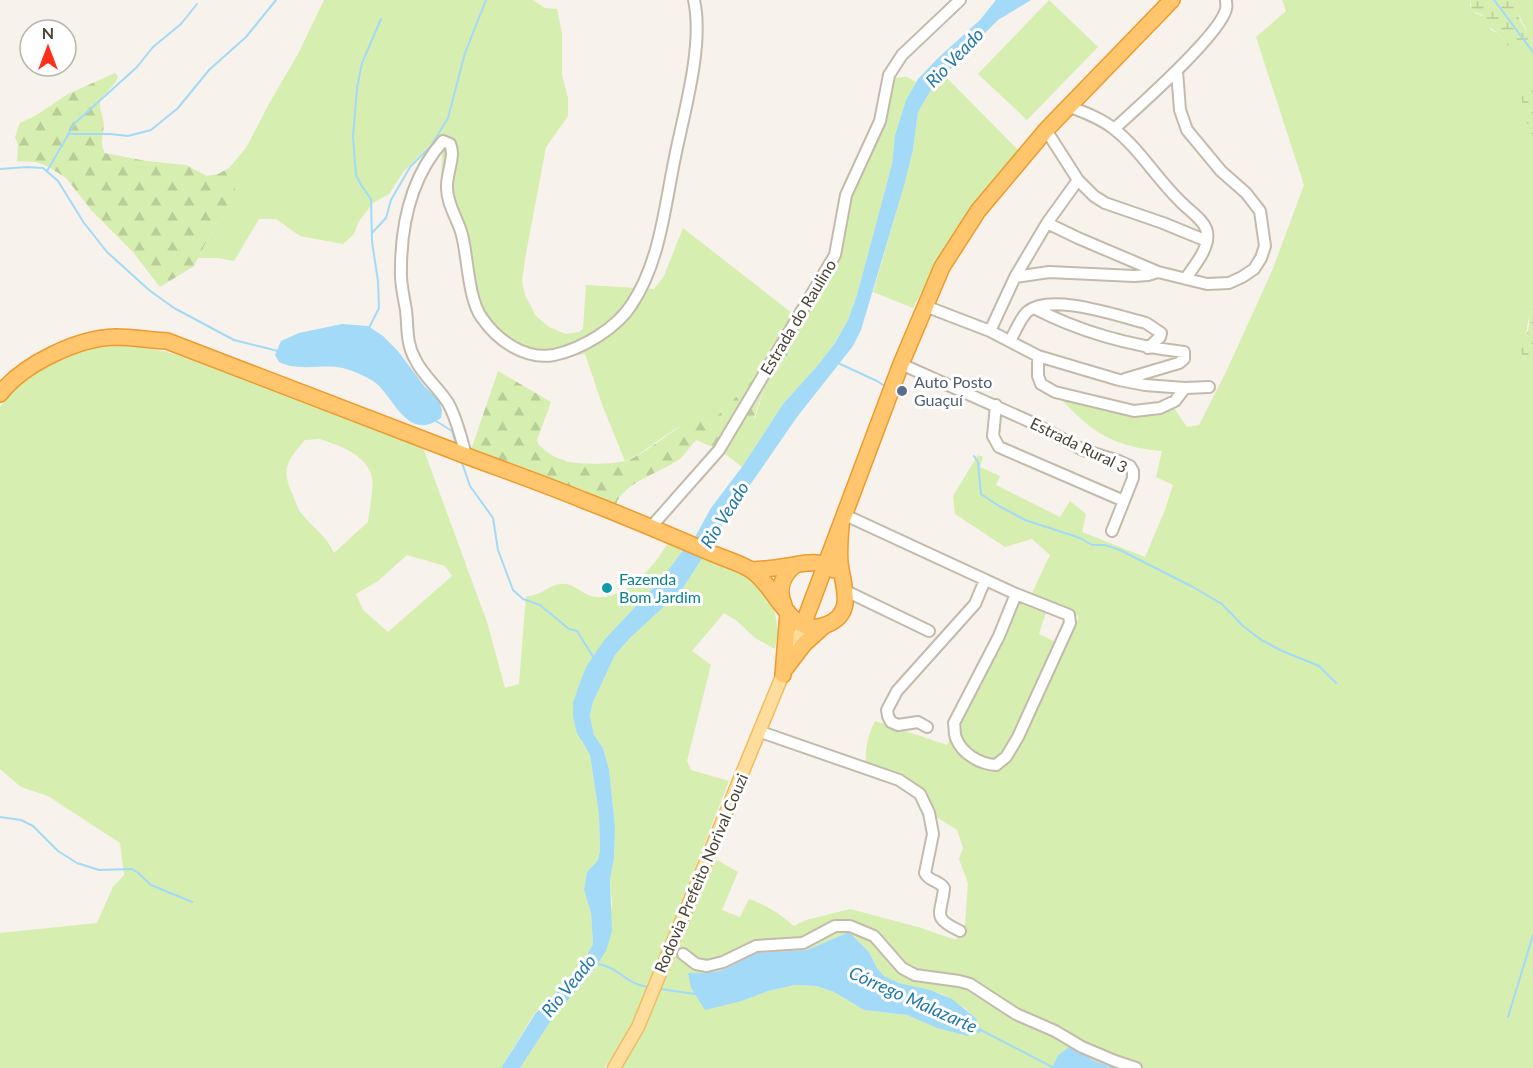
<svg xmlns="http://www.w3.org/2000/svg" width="1533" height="1068" viewBox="0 0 1533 1068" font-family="Lato,sans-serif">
<defs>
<pattern id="forest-firs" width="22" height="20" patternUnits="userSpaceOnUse" patternTransform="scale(1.5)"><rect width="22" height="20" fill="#d6eeb0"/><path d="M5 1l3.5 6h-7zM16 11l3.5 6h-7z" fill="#b9cd98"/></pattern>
<pattern id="wetland-marsh" width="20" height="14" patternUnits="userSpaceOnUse" patternTransform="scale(1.5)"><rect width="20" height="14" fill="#d6eeb0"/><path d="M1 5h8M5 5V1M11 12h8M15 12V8" fill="none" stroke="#b9cd98"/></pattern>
</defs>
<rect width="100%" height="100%" fill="#f7f2eb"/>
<path fill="#d6eeb0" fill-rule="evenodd" d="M324 0H533L545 8 557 9 562 33V75L568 98V116L546 147 525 259 522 282 525 295 536 316 549 327 566 334 579 332 583 329 586 285 654 289 664 276 683 228 797 317 820 284 890 78 907 77 916 82 906 100 895 135 892 164 857 295 848 320 835 343 818 365 783 404 742 467 719 449 755 418 764 389 769 380 791 354 784 337 751 382 710 423 694 419 675 429 639 454 625 461 603 407 585 354 553 358 508 344 493 325 475 296 454 217 441 187 442 154 436 139 404 171 389 194 373 203 359 221 354 234 343 244 300 236 276 219H259L234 261 218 258H198L205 244 227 211 235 173 229 168 246 148 270 102 298 54Z
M1049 0 1098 47 1027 120 978 74Z
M1282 0H1470V6L1475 13 1484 17 1491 30 1498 33 1508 46 1527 31 1517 12V0H1533V79L1520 88 1533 138V306C1528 311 1524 349 1524 358L1533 364V1068H1116L1097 1062 1069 1047 1058 1055 1052 1068H621L632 1052 641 1034 710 856 738 872 722 910 740 917 749 899C767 905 779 914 794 926L806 920 850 909 918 927 956 940 965 924 968 883 959 859 963 848 957 830 927 811 924 802 887 780 866 764C865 747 868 736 875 721L947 745 1020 602 1046 612 1039 634 1065 646 1079 617 1031 595 1050 555 1032 539 1005 547 955 514 953 496 978 455 983 457 980 467 1000 476 996 485 1060 517 1070 501 1086 514 1082 532 1145 557 1165 510 1173 485 1156 477 1162 451C1110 446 1092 432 1057 395L1138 409 1169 401 1187 427 1199 425 1227 370 1272 271 1304 185 1256 37 1286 11ZM849 932 869 952 877 968 884 976 899 983 942 994 965 1008 976 1018 937 1028 907 1015 864 1010 834 992 816 986 795 985 768 991 742 1001 705 1009 691 988 689 973H704L720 971 757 953 807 950Z
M945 76 1018 150C974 199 943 249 913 308L873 292 904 186 913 150 918 112 931 90Z
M117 345C166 346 212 367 258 384 312 405 367 425 422 445L487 622 505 688 519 684 526 596C540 597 548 585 561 584 572 582 581 593 591 596 623 605 657 564 670 539L686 546 664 576 605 639 581 741 590 755 599 815 600 850 598 860 587 872 584 890 591 913 593 944 586 957 558 991 534 1014 501 1068H0V933L97 923 113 887 124 875 120 843 48 796 21 787 0 769V407C27 366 70 352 117 345ZM320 439C340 446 368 455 372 478 374 489 369 510 368 522L334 553C326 535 314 529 302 514 298 510 296 503 294 498 281 470 285 463 305 440ZM407 555 445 566 452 576 388 632 363 610 356 594 378 581Z
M705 554 738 566 768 594 775 613 778 632 775 649 755 638 737 621 724 613 692 651 711 665 687 761 691 770 729 781 635 1019 622 1043 604 1068H520L554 1016 594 970 606 951 612 903 610 880 614 858 615 827 609 769 603 748 594 735 592 726 590 715 593 702 615 655 630 638 681 591Z"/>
<path fill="url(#forest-firs)" d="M115 73 118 76C116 86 105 91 101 100 98 107 102 113 103 119 106 131 98 142 105 153L146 161 186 165 207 176 218 174 229 168 235 173V192L227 211 205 244 194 266 160 287 132 251 92 211 66 178 49 167 36 162 17 161 18 145 15 137 20 123 35 116 68 94Z
M785 336 791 347V354C782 365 771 374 765 387 755 407 750 455 718 448 710 447 703 442 696 440 691 445 686 453 681 458 663 472 625 481 616 504L471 450 498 371 551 402 537 440 538 444C546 452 555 458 566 461 581 465 616 465 631 459 653 448 672 430 694 418L710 423 751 382Z"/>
<path fill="url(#wetland-marsh)" d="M1470 0H1517C1517 3 1516 7 1517 10 1518 23 1533 32 1526 46H1508L1498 33 1488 26 1482 15 1472 11Z
M1533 79V138L1527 124 1519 87Z
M1533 306V364C1529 361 1524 359 1522 354 1518 345 1526 338 1528 330 1531 322 1527 313 1533 306Z"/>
<path fill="#a3daf8" d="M996 0H1031L998 20 972 46 931 90 918 112 913 150 904 186 861 330 853 346 797 417 710 543 695 537 711 508 742 467 783 404 818 365 835 343 848 320 857 295 892 164 895 135 906 100 918 79 937 59 980 20Z
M342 324 368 326 383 336 397 350 425 387 439 400 442 410 441 418C406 443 394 395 373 381 363 375 350 369 338 367 319 365 297 371 279 362L275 355 281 341 299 333Z
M686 546 705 554 681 591 630 638 615 655 593 702 590 715 592 726 594 735 603 748 609 769 615 827 614 858 610 880 612 931 606 951 594 970 554 1016 520 1068H501L535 1014 558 991 586 957 593 944 591 913 584 890 587 872 598 860 600 850 599 815 590 755 577 733 573 717V703L579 685 586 667 605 639 664 576Z
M849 932 869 952 877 968 884 976 899 983 930 990 952 999 976 1018 981 1032 968 1036 937 1028 907 1015 864 1010 834 992 816 986 795 985 768 991 742 1001 705 1010 691 988 688 973H704L720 971 757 953 807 950Z
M1069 1047 1097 1062 1116 1068H1052L1058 1055Z"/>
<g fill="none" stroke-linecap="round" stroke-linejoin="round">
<path stroke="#a3daf8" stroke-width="2" d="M1494 0 1533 52
M68 134H110L128 136 151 130 178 108 209 70 246 37 276 0
M0 169 27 167 43 168 58 181 84 223 107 252 149 290 174 308 234 340 278 351
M47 171 75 123 137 67 153 47 181 24 197 4
M372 233 386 218 391 200 410 167 431 146 448 118 465 53 486 0
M369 328 379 308 378 281 372 242 371 199 361 185 356 175 353 137 357 88 362 63 381 19
M838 363 877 381 886 387
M436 421 452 431 456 445
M974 456 978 462 981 494 999 506 1025 520 1080 538 1092 545H1105L1120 550 1191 586 1222 604 1243 626 1260 639 1280 650 1319 666 1336 683
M461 460 470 486 493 518 498 550 513 590 523 599 540 605 569 629 577 631 594 658
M0 817 21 820 33 826 58 851 77 863 99 870 132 869 137 872 151 885 192 902
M598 964C620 968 626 984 648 987
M661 989 695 994
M1508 1017 1533 935
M979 1029 1054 1068"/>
<g stroke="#c4baac" stroke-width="14">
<path id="minor" d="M1068 106C1083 112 1101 118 1114 129 1140 149 1158 181 1183 204 1191 212 1205 221 1207 232 1210 248 1194 266 1186 278
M1114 129C1137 108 1220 35 1226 9 1227 6 1226 4 1226 0
M1046 130 1078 180 1094 196 1105 203 1163 223 1207 241
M1047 223 1078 238 1158 272 1207 284 1229 283 1242 277 1254 269 1261 258 1265 246 1260 211 1246 193 1221 171 1187 130 1180 110 1177 71
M1015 277 1049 272 1134 276 1148 275 1158 272
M925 306 990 331 1038 356 1119 380 1145 385 1185 388 1209 387
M1034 308C1082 333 1131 346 1184 352V359L1179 363 1125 379
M990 331 1015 277 1047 223 1078 180
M1010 341C1015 332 1020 319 1027 312 1050 292 1118 316 1146 323L1161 333 1160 337 1148 348
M1038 356V376L1041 384 1055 392 1134 411 1160 408 1175 401 1185 388
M901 364 1033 423 1083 450 1119 461 1130 466 1133 471V478L1112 531
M996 405 993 436 999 447 1124 501
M466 455C461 438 457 419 448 403 438 387 423 376 415 359 406 343 408 328 406 310 404 300 402 289 401 278 400 229 410 178 443 141L450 144C456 156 446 174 447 188 447 205 458 219 462 235 468 258 468 299 482 318 498 341 525 360 554 355 582 349 617 328 632 304 660 262 665 205 675 157 684 112 704 45 694 0
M845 515 1016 594 1069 615 1070 623 1018 737 1006 757 996 765C980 764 962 754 956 738 954 734 955 728 954 723L999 636 1016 594
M651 527 719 450 835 255 846 195 880 121 889 75 902 55 960 0
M846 591 929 631
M927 727 918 722 898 725 891 722 888 716 887 710 897 691 975 604 985 580
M761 732 899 780 920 794 929 813 933 834 925 873C929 882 939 880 944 888 942 914 930 917 960 931
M683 954 696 964 707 966 723 962 756 946 803 943 835 926H850L874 936 902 968 915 975 959 981 970 984 1016 1014 1055 1031 1082 1047 1115 1061 1136 1068"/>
</g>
<g stroke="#f0bc60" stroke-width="15">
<path id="major" d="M614 1068 638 1027 803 625"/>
</g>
<g stroke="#ed9b2e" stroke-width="18">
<path id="highway" d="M0 394C23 364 78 338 115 337 132 337 150 340 167 341 266 379 365 417 464 455 504 470 544 484 583 500 625 516 667 534 709 552 722 558 738 562 751 570 776 585 789 639 826 625 857 613 842 585 840 562 839 550 840 538 841 526
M752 570C761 569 771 569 781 567 801 565 816 557 834 570
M784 605C777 589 782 576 795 565
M803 625 901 364 942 267 978 211 1046 130 1172 0
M785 669 804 644 825 625
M783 675 788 612"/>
</g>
<use href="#minor" stroke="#fff" stroke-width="10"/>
<use href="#major" stroke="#ffdd9c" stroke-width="12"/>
<use href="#highway" stroke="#ffc66e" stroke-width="15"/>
</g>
<circle fill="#5c6f8a" stroke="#fff" stroke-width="2" cx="902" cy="391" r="6"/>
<circle fill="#0f9aa8" stroke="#fff" stroke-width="2" cx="607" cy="588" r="6"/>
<g text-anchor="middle" stroke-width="6" stroke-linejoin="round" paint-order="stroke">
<g font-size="16" fill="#4c4337" stroke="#fff">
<text transform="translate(798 317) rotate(-59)" y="6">Estrada do Raulino</text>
<text transform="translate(1079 445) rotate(26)" y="6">Estrada Rural 3</text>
<text transform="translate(701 873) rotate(-67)" y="6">Rodovia Prefeito Norival Couzi</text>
</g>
<g font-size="16" fill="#4e5e75" stroke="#fff" text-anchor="start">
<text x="914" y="388">Auto Posto<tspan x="914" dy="18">Guaçuí</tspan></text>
</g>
<g font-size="16" fill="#0d838f" stroke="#fff" text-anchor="start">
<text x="619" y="585">Fazenda<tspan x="619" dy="18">Bom Jardim</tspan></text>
</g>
<g font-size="18" font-style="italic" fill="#2179aa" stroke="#fff">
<text transform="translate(955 58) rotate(-46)" y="6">Rio Veado</text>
<text transform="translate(725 515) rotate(-58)" y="6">Rio Veado</text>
<text transform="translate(569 986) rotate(-51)" y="6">Rio Veado</text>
<text transform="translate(913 1000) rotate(24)" y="6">Córrego Malazarte</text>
</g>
</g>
<g transform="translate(48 48)"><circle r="28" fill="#ffffff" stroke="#b7b4af" stroke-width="1.5"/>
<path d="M0-4.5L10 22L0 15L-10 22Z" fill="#ff2e1a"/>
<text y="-9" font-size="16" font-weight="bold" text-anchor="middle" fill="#4c4337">N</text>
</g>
</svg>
